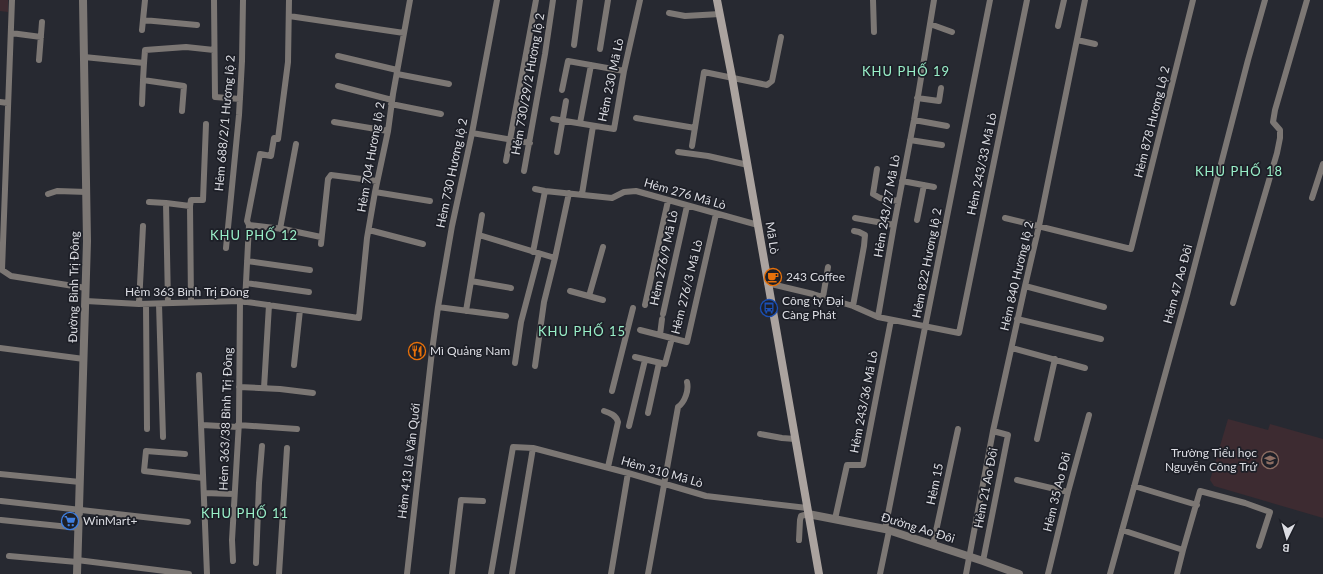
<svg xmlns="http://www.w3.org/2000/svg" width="1323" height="574" viewBox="0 0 1323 574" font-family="Lato,sans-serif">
<rect width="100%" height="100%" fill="#272931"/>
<path fill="#3d2b31" d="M0 0H8V12L0 11Z
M1228 419 1268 430 1270 424 1323 439V518L1214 486 1210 480Z"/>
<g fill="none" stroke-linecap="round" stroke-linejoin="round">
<path stroke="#7c7774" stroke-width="6" d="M12 0 2 270 11 276 86 288
M214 0 215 97 240 99
M873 0 874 32
M669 13 685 16 720 14
M289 16 404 33
M143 20 197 25
M930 24 952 32
M1058 26 1064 0
M142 30 145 0
M11 33 41 37
M1077 40 1095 44
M574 45 580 0
M600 49 608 0
M338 56 397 70
M84 57 144 63 143 80 184 86 182 111
M39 60 42 22
M144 63 145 50 186 47 214 50
M397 74 449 84
M338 86 392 100
M562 90 568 61 624 71
M917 98 939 101 941 88
M0 102 8 103
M142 104 143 80
M391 104 441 114
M636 118 695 128
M553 119 614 129 624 71 640 0
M914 120 947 126
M334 122 388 131
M580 123 591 65
M472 133 530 143
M910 140 942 145
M692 146 704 72 767 85 772 81 781 37
M557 152 566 101
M678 152 708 156 748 165
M506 161 536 0
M877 169 873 194 880 198 898 201
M524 171 545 54 553 0
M902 181 934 187
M535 189 545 191 612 198 624 192 636 191 758 225
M375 192 430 201
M48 194 57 191 87 192
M582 194 593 126
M1312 198 1323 164
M149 202 166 203 190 206
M166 203 168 303
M855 218 894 225
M1005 218 1131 249 1193 0
M917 220 924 185
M249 225 283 229 321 237
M280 229 296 144
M369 230 423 244
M479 235 555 258
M321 244 328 179 331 175 377 181
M226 248 239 115 242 61 243 0
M533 252 545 191
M247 261 310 270
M471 281 511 288
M246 283 309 292
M767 283 813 294 853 306 878 317 959 333 1027 0
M1025 286 1104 307
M570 291 603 300
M589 296 603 247
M823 297 828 267
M86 301 139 304 240 301 359 318 367 238 375 192 388 131 393 94 410 0
M191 302 190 206 191 200H203L206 124
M245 302 249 225 247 221 260 154 271 156 274 138 278 139 288 62 289 0
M1233 303 1277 153 1280 138V130L1273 122 1275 110 1307 0
M139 304 143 226
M146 304 147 429
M159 304 163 437
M645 305 668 201
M853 306 864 246 865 235 859 232 854 231
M438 307 506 316
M466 311 482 215
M663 314 687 206
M878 317 894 225 914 120 934 0
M1017 319 1101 339
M640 330 687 342 716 214
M660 335 662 319
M0 348 84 359
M1012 348 1085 368
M635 357 665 364 672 338
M515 363 521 322 539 254
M294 365 300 310
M535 366 544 302 555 258 569 193
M199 375 207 574
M239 387 280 389 313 393
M264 388 269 305
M612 391 633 308
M604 411C610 413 616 415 618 422L608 467
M648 413 659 363
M202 425 238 427
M238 425 297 429
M629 426 645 360
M760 434 782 438 795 439
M1037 439 1055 359
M185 454 146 451 144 471 203 478
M0 474 80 482
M1017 480 1068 492
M1134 486 1197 505
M204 493 234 494
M1 501 188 522
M835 519 847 465H863L891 320
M1 520 79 528
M885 529 990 0
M1122 530 1183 550
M799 540 800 520 801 516 808 514
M933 545 958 429
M9 556 77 562
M77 560 189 574
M233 561 232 540 239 422 240 301
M983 561 1008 435 993 431
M256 563 259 483 262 446
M279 574 287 448
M407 574 432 351 438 307 452 226 472 133 497 0
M452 574 461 500 483 501
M491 574 513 447 533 448 628 473 706 496 807 508
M512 574 533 448
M611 574 628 473
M648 574 678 407C685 402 689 390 687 382
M880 574 889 531
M966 574 993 431 1025 286 1039 226 1085 0
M1048 574 1068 492 1089 415
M1110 574 1187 295 1248 60 1265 0
M1177 574 1183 550 1200 491 1245 503 1270 512 1259 546"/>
<path stroke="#7c7774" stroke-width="8" d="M808 514 885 529 983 561 1019 574
M77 574 87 241 83 0"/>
<path stroke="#aba39f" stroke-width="8" d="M717 0 732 77 819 574"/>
</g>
<defs>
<g id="cafe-ring" transform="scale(0.9)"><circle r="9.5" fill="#1d1f27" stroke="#e8710a" stroke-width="1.5"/><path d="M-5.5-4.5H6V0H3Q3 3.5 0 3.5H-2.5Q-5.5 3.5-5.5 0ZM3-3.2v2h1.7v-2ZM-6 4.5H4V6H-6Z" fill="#e8710a"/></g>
<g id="bus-ring" transform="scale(0.9)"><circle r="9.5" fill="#1d1f27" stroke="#1a4fb4" stroke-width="1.5"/><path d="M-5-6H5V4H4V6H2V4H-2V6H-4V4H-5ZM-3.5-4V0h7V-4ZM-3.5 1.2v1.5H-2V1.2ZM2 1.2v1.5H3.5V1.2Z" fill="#1a4fb4"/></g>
<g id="restaurant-ring" transform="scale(0.9)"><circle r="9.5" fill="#1d1f27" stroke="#e8710a" stroke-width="1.5"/><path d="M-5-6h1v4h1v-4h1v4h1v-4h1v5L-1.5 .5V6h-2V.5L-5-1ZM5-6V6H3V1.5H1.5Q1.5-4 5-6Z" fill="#e8710a"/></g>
<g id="school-ring" transform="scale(0.9)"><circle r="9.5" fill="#1d1f27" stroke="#8d6e63" stroke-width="1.5"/><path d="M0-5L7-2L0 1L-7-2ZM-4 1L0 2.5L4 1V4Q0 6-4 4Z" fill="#8d6e63"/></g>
<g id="supermarket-ring" transform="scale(0.9)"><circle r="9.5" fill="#1d1f27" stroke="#3f7fe0" stroke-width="1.5"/><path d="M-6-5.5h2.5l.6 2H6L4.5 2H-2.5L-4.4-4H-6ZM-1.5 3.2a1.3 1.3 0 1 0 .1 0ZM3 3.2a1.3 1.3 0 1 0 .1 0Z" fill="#3f7fe0"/></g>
</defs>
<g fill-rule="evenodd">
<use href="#cafe-ring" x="773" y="277"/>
<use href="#bus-ring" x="769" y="308"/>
<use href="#restaurant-ring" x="417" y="351"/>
<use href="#school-ring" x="1270" y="460"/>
<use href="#supermarket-ring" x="70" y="521"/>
</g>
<g text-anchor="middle" stroke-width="3.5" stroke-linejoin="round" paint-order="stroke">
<g font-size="12" fill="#dcdde3" stroke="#1d1f27">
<text transform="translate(611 80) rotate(-78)" y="4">Hẻm 230 Mã Lò</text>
<text transform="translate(528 84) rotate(-80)" y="4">Hẻm 730/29/2 Hương lộ 2</text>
<text transform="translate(1152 122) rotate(-76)" y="4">Hẻm 878 Hương Lộ 2</text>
<text transform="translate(225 123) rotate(-85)" y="4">Hẻm 688/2/1 Hương lộ 2</text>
<text transform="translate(371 157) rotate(-80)" y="4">Hẻm 704 Hương lộ 2</text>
<text transform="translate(982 164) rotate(-78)" y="4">Hẻm 243/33 Mã Lò</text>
<text transform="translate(452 173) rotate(-78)" y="4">Hẻm 730 Hương lộ 2</text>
<text transform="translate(685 194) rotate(16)" y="4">Hẻm 276 Mã Lò</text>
<text transform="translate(887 206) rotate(-80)" y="4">Hẻm 243/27 Mã Lò</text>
<text transform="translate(772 238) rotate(81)" y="4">Mã Lò</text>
<text transform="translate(664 258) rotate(-78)" y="4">Hẻm 276/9 Mã Lò</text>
<text transform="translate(927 263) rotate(-79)" y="4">Hẻm 822 Hương lộ 2</text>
<text transform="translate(1017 276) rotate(-77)" y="4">Hẻm 840 Hương lộ 2</text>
<text transform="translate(1178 284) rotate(-75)" y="4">Hẻm 47 Ao Đôi</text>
<text transform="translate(74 287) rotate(-89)" y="4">Đường Bình Trị Đông</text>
<text transform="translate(687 287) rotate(-76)" y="4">Hẻm 276/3 Mã Lò</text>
<text x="187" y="296">Hẻm 363 Bình Trị Đông</text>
<text transform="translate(864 402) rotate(-79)" y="4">Hẻm 243/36 Mã Lò</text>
<text transform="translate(226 419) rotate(-88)" y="4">Hẻm 363/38 Bình Trị Đông</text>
<text transform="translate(409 461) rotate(-83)" y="4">Hẻm 413 Lê Văn Quới</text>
<text transform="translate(662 472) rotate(16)" y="4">Hẻm 310 Mã Lò</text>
<text transform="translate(935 484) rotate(-78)" y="4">Hẻm 15</text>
<text transform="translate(986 488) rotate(-79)" y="4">Hẻm 21 Ao Đôi</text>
<text transform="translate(1057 492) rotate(-76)" y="4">Hẻm 35 Ao Đôi</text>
<text transform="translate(918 528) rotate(17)" y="4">Đường Ao Đôi</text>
</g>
<g font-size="12" fill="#dcdde3" stroke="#1d1f27" text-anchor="start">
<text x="786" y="281">243 Coffee</text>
<text x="782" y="305">Công ty Đại<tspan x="782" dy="14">Càng Phát</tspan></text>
<text x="430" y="355">Mì Quảng Nam</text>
<text x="1257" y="457" text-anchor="end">Trường Tiểu học<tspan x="1257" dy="14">Nguyễn Công Trứ</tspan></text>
<text x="83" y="525">WinMart+</text>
</g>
<g font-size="13" letter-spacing="1" fill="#99efc8" stroke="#1d1f27">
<text x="906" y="76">KHU PHỐ 19</text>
<text x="1239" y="176">KHU PHỐ 18</text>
<text x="254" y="240">KHU PHỐ 12</text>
<text x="582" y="336">KHU PHỐ 15</text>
<text x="245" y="518">KHU PHỐ 11</text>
</g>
</g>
<g transform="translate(1287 538) rotate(185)" stroke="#1d1f27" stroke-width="3" paint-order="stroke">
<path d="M0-3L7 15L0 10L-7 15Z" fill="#dcdde3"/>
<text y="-6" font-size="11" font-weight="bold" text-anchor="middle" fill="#dcdde3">B</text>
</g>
</svg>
